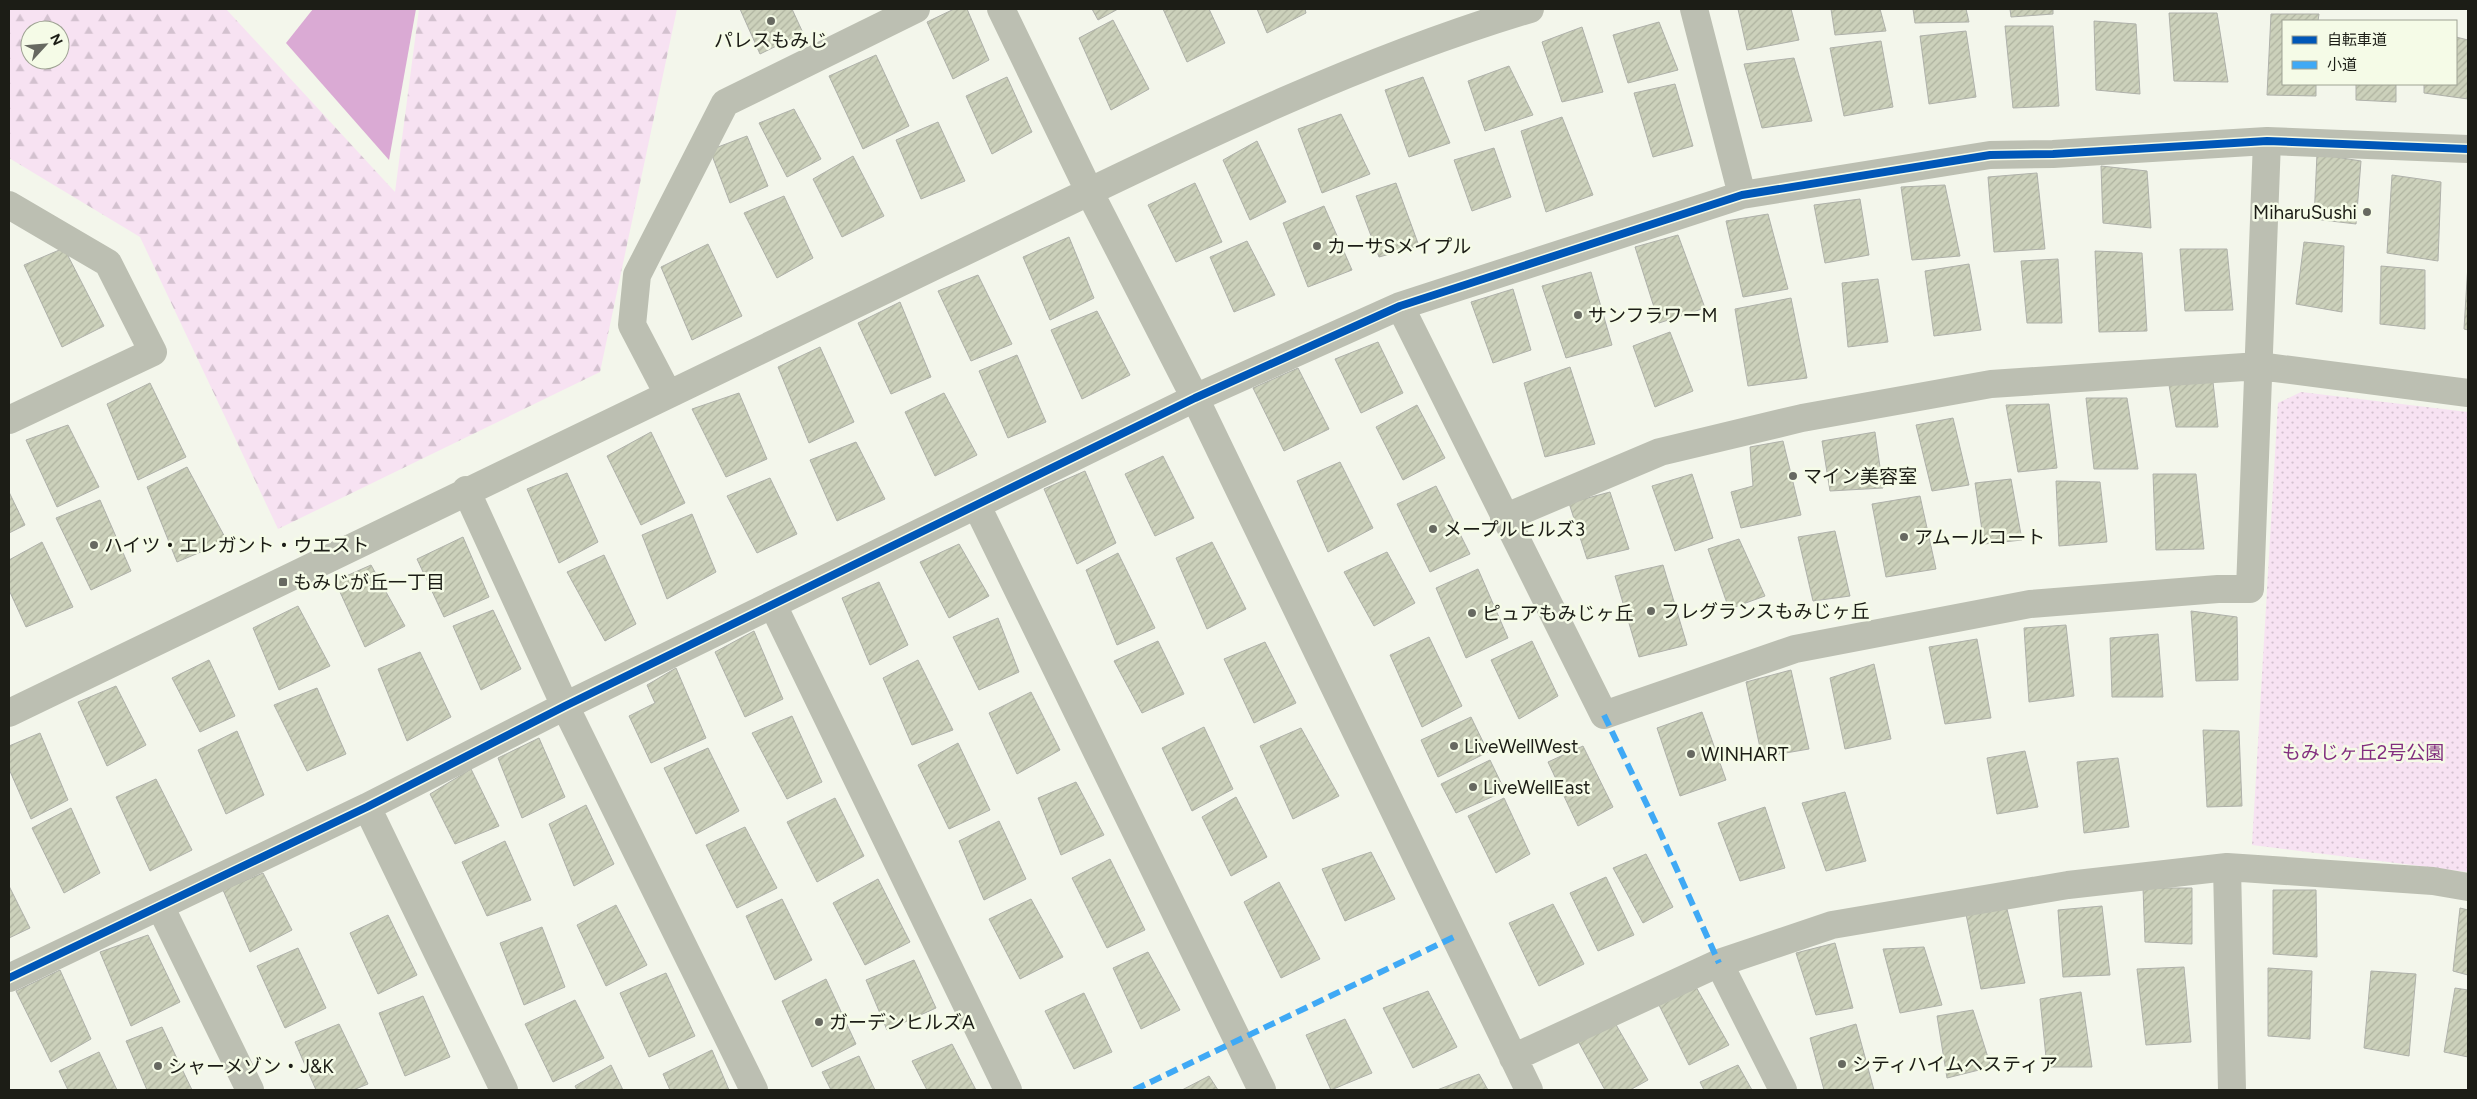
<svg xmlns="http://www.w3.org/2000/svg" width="2477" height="1099" viewBox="0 0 2477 1099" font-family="Figtree,'Noto Sans JP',sans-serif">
<defs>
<pattern id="forest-firs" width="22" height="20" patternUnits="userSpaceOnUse" patternTransform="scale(1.25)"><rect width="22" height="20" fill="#f7e2f2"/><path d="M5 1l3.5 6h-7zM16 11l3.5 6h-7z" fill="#d3c1cf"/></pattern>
<pattern id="park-dots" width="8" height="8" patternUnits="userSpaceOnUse" patternTransform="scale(1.25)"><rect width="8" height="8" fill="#f7e2f2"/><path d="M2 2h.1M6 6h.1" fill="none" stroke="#d3c1cf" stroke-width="1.8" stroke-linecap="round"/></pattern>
<pattern id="building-hatch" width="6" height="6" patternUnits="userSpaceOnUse" patternTransform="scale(1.25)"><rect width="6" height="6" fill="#ccd1bb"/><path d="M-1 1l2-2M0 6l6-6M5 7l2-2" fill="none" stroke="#afb3a0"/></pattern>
</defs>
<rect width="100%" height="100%" fill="#f3f6eb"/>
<path fill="url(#forest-firs)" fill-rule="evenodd" d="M9 9H226L395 192 419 9H677L600 372 278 529 140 237 9 158ZM30 30H60V60H30Z"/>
<path fill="url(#park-dots)" d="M2301 392 2468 412V872L2252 845 2278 403Z"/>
<path fill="#daaad4" d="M313 9H416L389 160 286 43Z"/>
<path fill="url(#building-hatch)" stroke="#afb1aa" d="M740 9H792L803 33 760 54Z
M954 9H967L989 60 953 79 927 22Z
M1092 9H1118L1098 20Z
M1163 9H1209L1225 43 1187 62Z
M1257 9H1305L1306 13 1267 33Z
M1738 9H1791L1799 40 1747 50Z
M1831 9H1880L1886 31 1835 35Z
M1913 9H1966L1969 22 1915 23Z
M2010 9H2053V14L2011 17Z
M2169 13H2217L2228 82 2174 81Z
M2271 14H2319L2318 21H2283V84H2316V96L2267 95Z
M1113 20 1149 89 1111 110 1079 38Z
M2094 21 2136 24 2140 94 2096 90Z
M1659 22 1678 70 1628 83 1613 35Z
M2005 26H2053L2059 106 2013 108Z
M1582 27 1603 92 1562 102 1542 42Z
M1966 31 1976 97 1929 104 1920 36Z
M2456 37 2468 40V99L2424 93V84H2456Z
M1881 41 1893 107 1844 116 1830 48Z
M876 55 909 126 863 149 829 76Z
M1794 58 1812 121 1762 128 1744 64Z
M1509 66 1533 115 1485 131 1468 81Z
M1007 77 1032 132 992 154 966 96Z
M1423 77 1450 143 1409 157 1385 90Z
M1675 84 1693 146 1653 157 1634 93Z
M2356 84H2396V102L2356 100Z
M794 109 821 159 787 177 759 123Z
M1341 114 1370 174 1322 193 1298 129Z
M1562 117 1593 195 1546 212 1521 131Z
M938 122 965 181 921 199 896 140Z
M747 136 768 186 730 203 710 150Z
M1257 141 1286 202 1250 220 1223 160Z
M1494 148 1511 197 1472 211 1454 160Z
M2317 154 2361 161 2356 224 2314 219Z
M853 156 884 216 842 237 813 179Z
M2101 166 2147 171 2151 228 2103 223Z
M2037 173 2045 249 1994 252 1988 177Z
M2392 175 2441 182 2438 261 2387 253Z
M1195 183 1222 242 1176 262 1148 205Z
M1396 183 1419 246 1379 257 1356 196Z
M1945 185 1960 256 1912 260 1901 187Z
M784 196 813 258 777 278 744 213Z
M1860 199 1869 255 1825 263 1814 205Z
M1324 206 1352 270 1308 287 1283 223Z
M1768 214 1788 289 1743 297 1726 221Z
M1678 235 1705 308 1659 323 1635 247Z
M1069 237 1094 298 1050 320 1023 257Z
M1247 241 1275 295 1234 312 1210 257Z
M2304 242 2344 246 2342 312 2296 304Z
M708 244 742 316 692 340 661 267Z
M64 248 104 326 62 347 24 265Z
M2180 249H2227L2233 310 2185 311Z
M2095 251 2142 253 2147 331 2099 332Z
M2058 259 2062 323H2027L2021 261Z
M1969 264 1981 330 1934 336 1925 271Z
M2468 264V330L2464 329Z
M2381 266 2425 270V329L2380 324Z
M1591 272 1612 345 1566 358 1542 286Z
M978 275 1012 344 971 361 938 291Z
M1878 279 1888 342 1848 347 1842 283Z
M1513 289 1531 350 1493 363 1471 302Z
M1791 298 1807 378 1748 386 1735 309Z
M900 302 931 377 891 394 858 323Z
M1097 311 1130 375 1082 399 1051 330Z
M1670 332 1693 391 1655 407 1633 346Z
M1378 342 1403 393 1361 413 1335 359Z
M820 347 854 422 809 443 778 367Z
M1017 355 1046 422 1008 438 979 371Z
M1570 367 1595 444 1545 457 1524 383Z
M1298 368 1329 429 1284 451 1253 388Z
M2213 382 2218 427H2176L2169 385Z
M150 383 186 457 138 480 107 404Z
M739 393 767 459 726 477 692 409Z
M944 393 977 455 935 476 905 412Z
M2086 398H2127L2138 469H2094Z
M2049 404 2057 468 2018 472 2006 405Z
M1417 405 1445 458 1403 480 1376 427Z
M1953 418 1969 485 1932 491 1916 425Z
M68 425 99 487 57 507 26 440Z
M651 432 685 503 641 525 607 456Z
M1875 432 1883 488 1830 491 1822 441Z
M1783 441 1801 515 1741 528 1731 492 1753 486 1750 447Z
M856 442 885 499 837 521 810 460Z
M1163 456 1194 518 1155 536 1125 474Z
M1340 462 1373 528 1328 552 1297 481Z
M187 467 227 541 177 562 147 487Z
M1085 471 1116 543 1077 564 1044 489Z
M567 473 598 542 559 563 527 489Z
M1692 474 1713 538 1675 551 1652 486Z
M2153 474H2196L2204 549 2156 550Z
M770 478 797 534 757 553 727 496Z
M2011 479 2022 540 1984 544 1975 483Z
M2056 481 2100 482 2107 542 2059 546Z
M1436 486 1470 554 1430 572 1397 504Z
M9 492 25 525 9 533Z
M1610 492 1629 549 1587 559 1569 503Z
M1920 496 1936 569 1886 577 1872 504Z
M100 500 131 571 91 590 56 518Z
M692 514 716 572 667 599 642 535Z
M1835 531 1850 596 1813 601 1798 537Z
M463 537 489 597 444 617 417 559Z
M1739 539 1765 596 1729 609 1708 549Z
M42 542 73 607 26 627 9 590V560Z
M1212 542 1246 609 1207 629 1176 558Z
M959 544 989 596 949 618 920 562Z
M1387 552 1415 603 1374 626 1344 572Z
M1118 553 1155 628 1117 645 1086 570Z
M604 555 636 624 605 641 567 572Z
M371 565 405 626 365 647 335 581Z
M1663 565 1687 645 1639 657 1615 576Z
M1478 569 1508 638 1466 658 1436 588Z
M879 582 908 645 870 665 842 598Z
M298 606 330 666 279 690 253 628Z
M493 610 521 669 481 690 453 626Z
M2191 611 2237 617 2238 680 2196 681Z
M998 618 1019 672 979 690 953 637Z
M2066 625 2074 696 2029 702 2024 628Z
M754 631 783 699 745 717 715 652Z
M2158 634 2163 697H2112L2110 638Z
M1429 637 1462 706 1422 727 1390 655Z
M1977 639 1991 718 1945 724 1929 647Z
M1158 641 1184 694 1142 713 1114 661Z
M1532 641 1558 696 1519 719 1491 660Z
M1265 642 1296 703 1254 723 1224 659Z
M420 652 451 717 407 741 378 669Z
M209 660 235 716 200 732 172 678Z
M918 660 953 730 912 745 883 678Z
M1874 664 1891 739 1845 749 1830 678Z
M676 668 706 738 651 763 629 716 655 703 647 685Z
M1791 670 1809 749 1762 757 1746 682Z
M116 686 146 745 107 766 78 702Z
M317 688 346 754 307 771 274 705Z
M1031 692 1060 750 1017 774 989 713Z
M1702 712 1726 780 1680 796 1657 728Z
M792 716 822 782 787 799 752 733Z
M1471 717 1488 752 1438 777 1421 740Z
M1204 727 1233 789 1192 811 1162 748Z
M1301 728 1339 796 1293 819 1260 746Z
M2203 730 2239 731 2242 806 2207 807Z
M237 731 264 795 226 814 198 750Z
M40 733 68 800 31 819 9 769V746Z
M539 738 565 797 522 818 498 758Z
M958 743 990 810 949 829 918 765Z
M1583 746 1613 807 1578 826 1548 762Z
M708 748 739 811 696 834 664 768Z
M2025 751 2038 807 1997 814 1987 758Z
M2118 758 2129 827 2084 833 2077 762Z
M1490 760 1505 791 1456 813 1441 784Z
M471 769 499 826 455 844 430 794Z
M156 779 192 850 150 871 116 797Z
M1076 782 1104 835 1061 855 1038 798Z
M1845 792 1866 861 1826 871 1802 803Z
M1236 797 1267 857 1231 876 1202 817Z
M835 798 864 856 817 882 787 822Z
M1504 798 1530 854 1496 873 1468 816Z
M586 805 614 864 574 886 549 824Z
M1765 807 1785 868 1740 881 1718 823Z
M71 808 100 873 64 893 32 828Z
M999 821 1026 879 984 900 959 841Z
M745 827 777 888 737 908 706 845Z
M505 841 531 900 487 916 462 862Z
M1371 852 1395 899 1345 921 1322 869Z
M1646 854 1673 907 1643 923 1613 868Z
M1110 859 1145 930 1107 948 1072 878Z
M263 873 292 930 250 952 223 890Z
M1606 877 1634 935 1598 951 1570 893Z
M878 879 910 942 865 965 833 903Z
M1279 882 1320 959 1281 978 1244 902Z
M9 886 30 928 9 938Z
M2143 888H2192V944L2145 942Z
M2273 890H2316L2317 957 2273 954Z
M782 899 812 960 775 980 746 916Z
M1031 899 1063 957 1020 979 989 919Z
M1553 904 1584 964 1539 986 1509 923Z
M616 905 647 965 606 986 577 925Z
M2102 906 2110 975 2063 977 2058 910Z
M2460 908 2468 910V975L2453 971Z
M2007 909 2025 983 1981 989 1966 914Z
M388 915 417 975 378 994 350 933Z
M542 927 565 987 524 1005 500 943Z
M148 935 180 1002 131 1026 100 952Z
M1835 943 1853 1008 1816 1015 1796 953Z
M1924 947 1942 1005 1900 1013 1883 949Z
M298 948 326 1008 285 1028 257 966Z
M1148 952 1180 1010 1141 1029 1113 968Z
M914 960 936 1008 887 1030 866 980Z
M2184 967 2191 1042 2146 1045 2137 969Z
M2268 968 2312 971 2310 1039 2268 1036Z
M60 970 91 1039 51 1062 16 991Z
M2371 971 2416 974 2409 1056 2364 1048Z
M666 973 695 1036 649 1057 620 993Z
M826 979 856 1044 812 1067 782 1001Z
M1696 987 1729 1045 1689 1065 1659 1005Z
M2455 988 2468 990V1057L2444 1052Z
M1428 991 1457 1047 1413 1068 1383 1008Z
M2081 992 2092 1067H2047L2040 999Z
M1084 993 1112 1052 1074 1069 1045 1011Z
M423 996 450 1057 405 1076 379 1013Z
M575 1000 604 1058 553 1082 525 1024Z
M1973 1010 1991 1067 1947 1078 1937 1016Z
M1345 1019 1372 1073 1331 1090 1306 1035Z
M1615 1023 1648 1080 1630 1090H1605L1578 1041Z
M339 1024 368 1084 353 1090H316L295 1042Z
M1856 1024 1874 1090H1824L1810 1038Z
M162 1027 192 1090H147L126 1041Z
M952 1044 976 1090H927L912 1061Z
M712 1050 729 1090H670L663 1074Z
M99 1052 117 1090H68L59 1071Z
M859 1056 875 1090H831L822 1072Z
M611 1065 623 1090H577L575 1086Z
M1738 1065 1752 1090H1704L1700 1082Z
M1479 1074 1488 1090H1437Z
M1209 1076 1218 1090H1182Z"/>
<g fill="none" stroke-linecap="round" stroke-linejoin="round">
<path stroke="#bcbfb2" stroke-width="28" d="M1001 9 1090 193 1195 398 1529 1090
M1694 9 1742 195
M9 205 108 263 153 352 9 420
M1400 306 1604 715 1795 649 2030 604 2218 589H2250L2267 141
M667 392 632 325 637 275 725 103 916 9
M466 490 565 706 754 1090
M977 506 1262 1090
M1504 518 1660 452 1802 418 1991 384 2259 366 2468 393
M773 605 1008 1090
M9 713C319 561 630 410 943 262 1135 171 1326 70 1530 9
M367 807 504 1090
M2227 867 2232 1090
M160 906 250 1090
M1719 963 1783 1090
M9 978 367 807 565 706 1195 398 1400 306 1742 195 1990 155 2053 154 2267 141 2468 149
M1513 1058 1719 963 1832 925 2068 885 2227 867 2433 881 2468 887"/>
<path stroke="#3fa9f5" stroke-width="6" stroke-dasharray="12 6" stroke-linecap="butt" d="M1604 715 1660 832 1719 963
M1134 1090 1454 937"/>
<g stroke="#f5fbe7" stroke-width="11">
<path id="cycleway" d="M9 978 367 807 565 706 1195 398 1400 306 1742 195 1990 155 2053 154 2267 141 2468 149"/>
</g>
<use href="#cycleway" stroke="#0057b8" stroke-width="8"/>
</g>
<g fill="#676961" stroke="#f5fbe7" stroke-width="2">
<circle cx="771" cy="21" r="5"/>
<circle cx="2367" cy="212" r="5"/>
<circle cx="1317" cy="246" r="5"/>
<circle cx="1578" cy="315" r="5"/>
<circle cx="1793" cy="476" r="5"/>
<circle cx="1433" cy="529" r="5"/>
<circle cx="1904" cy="537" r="5"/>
<circle cx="94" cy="545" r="5"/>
<rect x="278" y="577" width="10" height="10" rx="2.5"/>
<circle cx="1651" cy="611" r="5"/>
<circle cx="1472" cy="613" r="5"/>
<circle cx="1454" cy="746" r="5"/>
<circle cx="1691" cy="754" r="5"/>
<circle cx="1473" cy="787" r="5"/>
<circle cx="819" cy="1022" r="5"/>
<circle cx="1842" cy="1064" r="5"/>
<circle cx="158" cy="1066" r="5"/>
</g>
<g text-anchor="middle" stroke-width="5" stroke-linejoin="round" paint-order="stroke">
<g font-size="19" fill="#1c1d16" stroke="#f5fbe7" text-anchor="start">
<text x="771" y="47" text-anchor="middle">パレスもみじ</text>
<text x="2357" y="219" text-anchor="end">MiharuSushi</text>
<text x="1327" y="253">カーサSメイプル</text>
<text x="1588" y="322">サンフラワーM</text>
<text x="1803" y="483">マイン美容室</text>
<text x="1443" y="536">メープルヒルズ3</text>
<text x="1914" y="544">アムールコート</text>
<text x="104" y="552">ハイツ・エレガント・ウエスト</text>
<text x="293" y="589">もみじが丘一丁目</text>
<text x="1661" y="618">フレグランスもみじヶ丘</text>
<text x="1482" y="620">ピュアもみじヶ丘</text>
<text x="1464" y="753">LiveWellWest</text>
<text x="1701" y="761">WINHART</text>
<text x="1483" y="794">LiveWellEast</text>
<text x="829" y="1029">ガーデンヒルズA</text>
<text x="1852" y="1071">シティハイムヘスティア</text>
<text x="168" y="1073">シャーメゾン・J&amp;K</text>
</g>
<g font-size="19" fill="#832f7f" stroke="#f5fbe7">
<text x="2363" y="759">もみじヶ丘2号公園</text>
</g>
</g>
<rect width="2477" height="1099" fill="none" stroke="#1c1d16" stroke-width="20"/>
<rect x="2282" y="20" width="175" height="65" fill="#f5fbe7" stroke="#9ea293"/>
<rect x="2292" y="36" width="25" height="8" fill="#0057b8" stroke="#9ea293"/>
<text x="2327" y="45" font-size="15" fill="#1c1d16">自転車道</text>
<rect x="2292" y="61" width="25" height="8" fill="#3fa9f5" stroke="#9ea293"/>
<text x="2327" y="70" font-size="15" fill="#1c1d16">小道</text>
<g transform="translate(45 45) rotate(64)"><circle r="24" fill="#f5fbe7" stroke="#9ea293"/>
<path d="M0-4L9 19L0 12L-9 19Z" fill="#676961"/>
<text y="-8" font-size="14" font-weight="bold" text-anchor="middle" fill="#1c1d16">N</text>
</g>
</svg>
